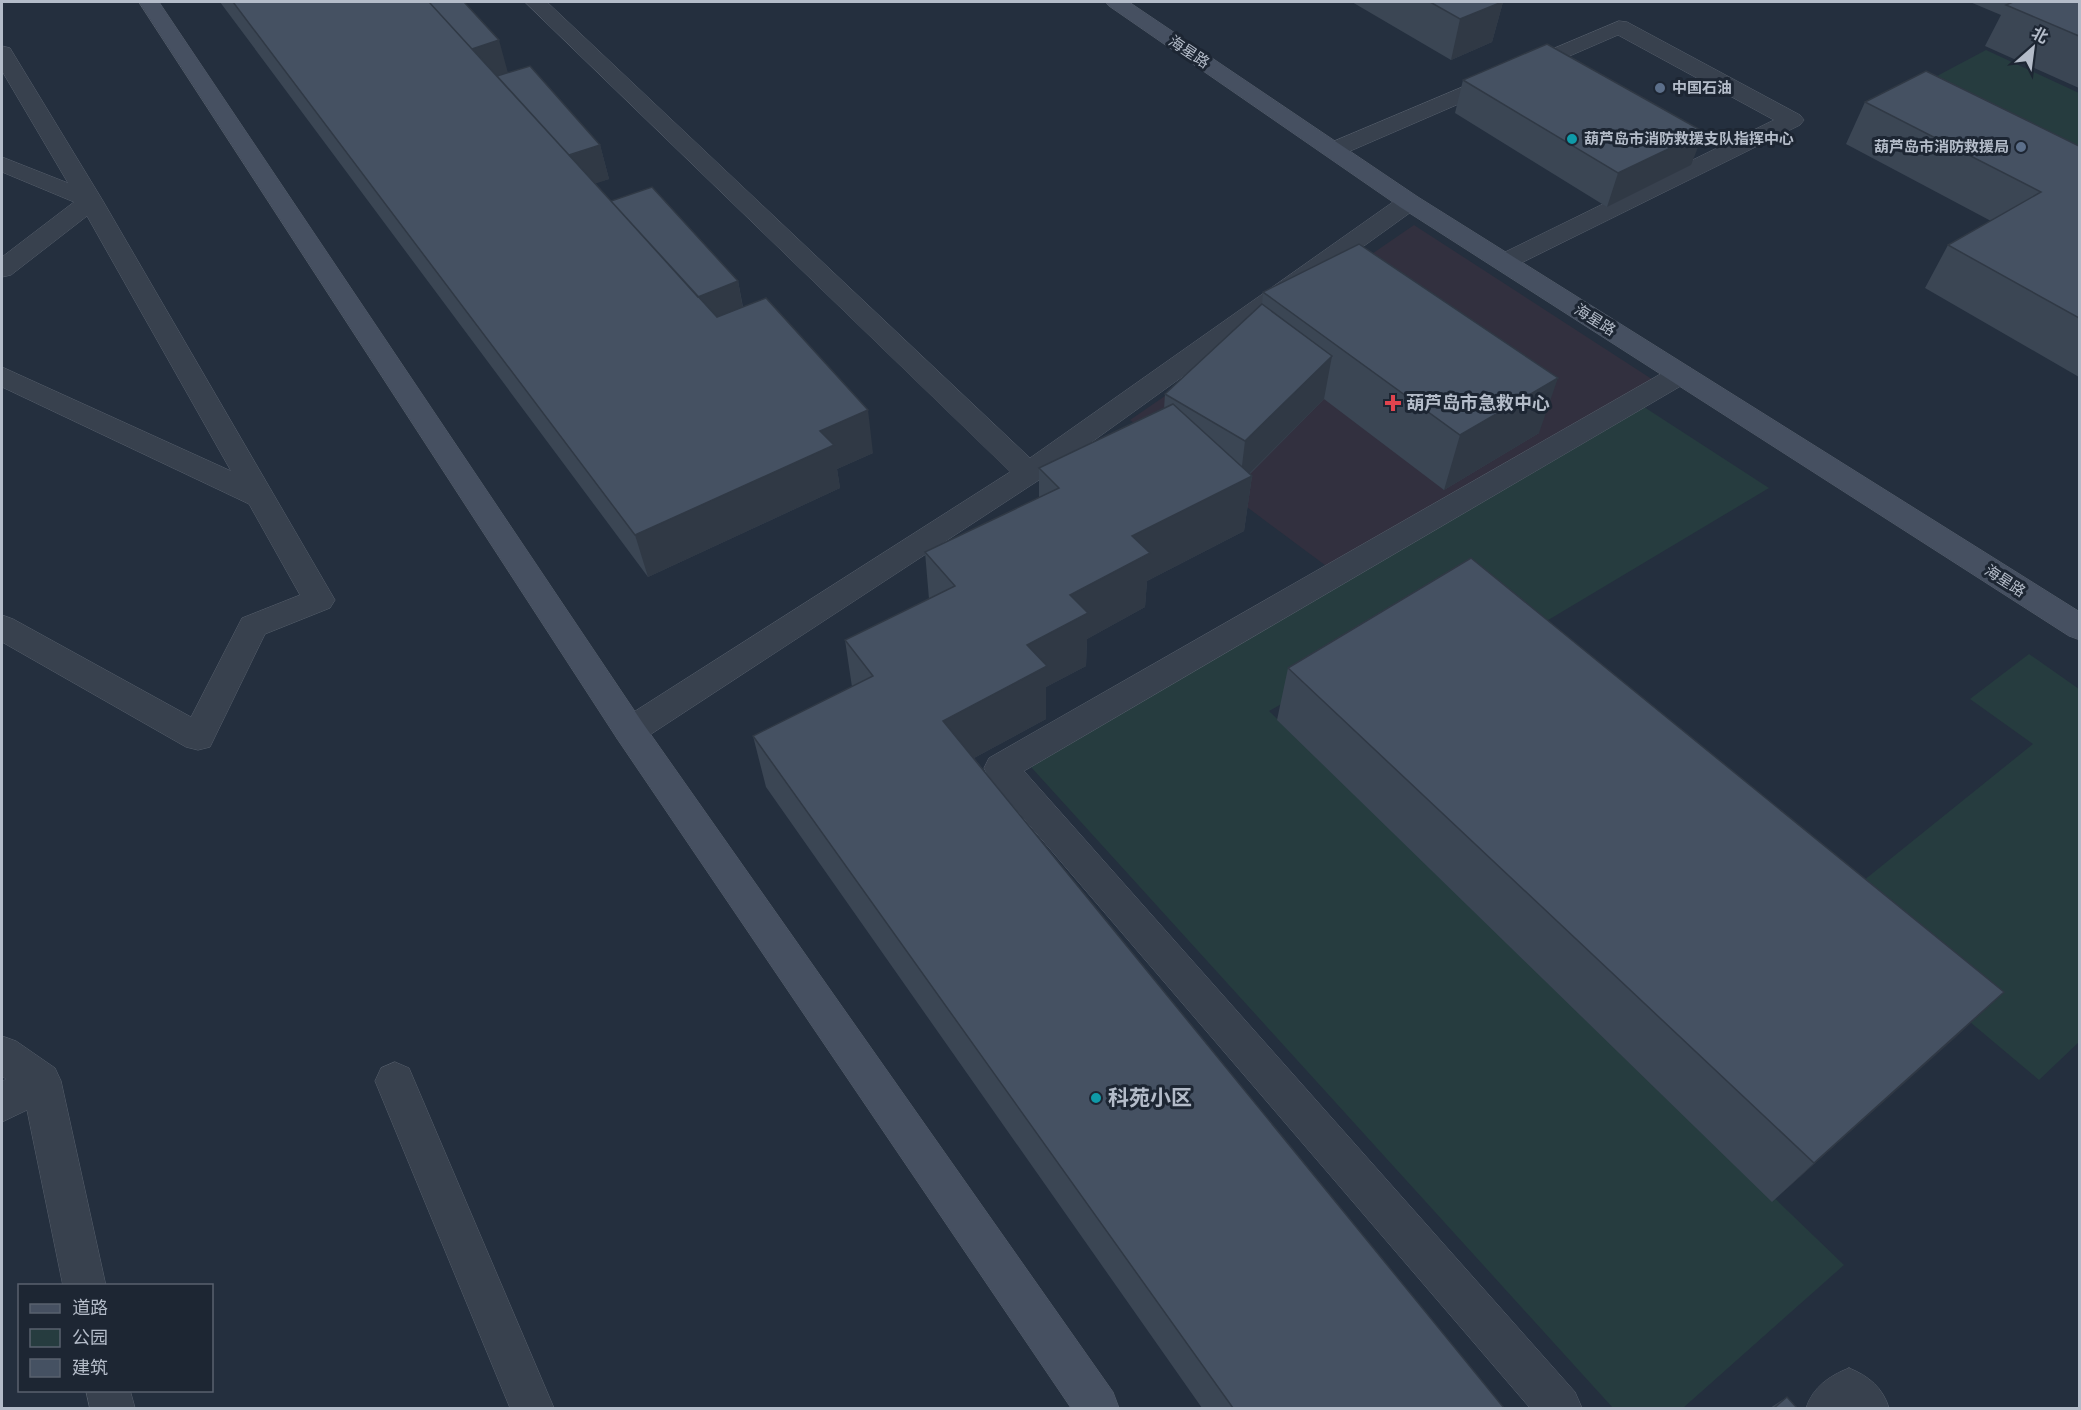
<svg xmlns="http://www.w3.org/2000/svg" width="2081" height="1410" viewBox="0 0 2081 1410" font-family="Lato,'Noto Sans SC',sans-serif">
<rect width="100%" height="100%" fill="#242f3e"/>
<path fill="#32303f" d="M1414 225 1661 385 1337 574 1130 420Z"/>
<path fill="#263c3f" d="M1986 50 2079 93V181L1903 94Z
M1641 405 1769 488 1508 644 1458 604 1269 711 1844 1265 1683 1408H1613L1031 767Z
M2029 654 2079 689V1042L2039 1080 1832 906 2033 744 1970 699Z"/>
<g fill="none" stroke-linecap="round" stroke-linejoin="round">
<g stroke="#565f6c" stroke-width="1">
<path id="street" d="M525 2H547L1030 458 1400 197 1409 195 1418 197 1421 202 1418 207 1039 480 642 740 630 744 618 740 613 731 618 722 1010 472Z
M1619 21 1627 22 1800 115 1804 120 1800 125 1513 267 1504 270 1495 267 1491 262 1495 257 1774 120 1618 35 1341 155 1333 157 1325 155 1321 150 1325 145Z
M2 46 10 48 13 53 103 201 335 600 330 608 265 634 210 747 198 750 186 747 2 642V615L13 619 191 717 242 618 300 595 249 504 2 387V367L231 471 87 216 11 275 2 277V257L74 202 2 172V157L68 183 2 71Z
M1681 365 1691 368 1695 374 1691 380 1024 771 1575 1392 1582 1408H1530L989 778 984 768 989 758 1671 368Z
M2 1036 16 1041 55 1068 61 1081 106 1286H63L27 1110 2 1122V1082L6 1079 2 1076Z
M395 1062 409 1068 554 1408H510L375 1081 381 1068Z
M1849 1368C1869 1376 1883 1388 1889 1408H1806C1813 1387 1829 1376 1849 1368Z
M86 1390H130L135 1408H90Z"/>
</g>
<g stroke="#565f6c" stroke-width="1">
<path id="secondary" d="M139 2H159L642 722 1113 1392 1119 1408H1071L618 740Z
M1106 2H1129L1418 197 2080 612V640L2069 636 1400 207 1109 6Z"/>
</g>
<use href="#street" fill="#38414e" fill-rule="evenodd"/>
<use href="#secondary" fill="#465061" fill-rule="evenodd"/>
</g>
<path fill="#3b4654" d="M220 2H464L508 73 600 145 609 179 595 183 611 201 738 281 743 307 873 453 837 469 840 488 648 577Z
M1352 2H1503L1492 42 1451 60Z
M1970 2H2079V88L1985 46 2001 15Z
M1463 80 1691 165 1607 207 1455 113Z
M1865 102 2079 146V377L1925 288 1948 245 1991 221 1846 144Z
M1263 292 1539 433 1444 490 1324 399 1250 474 1252 476 1244 531 1147 581 1145 607 1087 639 1086 666 1046 687V719L974 758 1504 1408H1202L766 787 753 736 852 687 845 640 929 599 925 552 1039 498V468L1164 409 1165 394 1262 304Z
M1288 668 2004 992 1772 1202 1277 720Z
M1787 1397 1797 1408H1770Z"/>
<path fill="#303945" d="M1503 2 1492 42 1451 60 1460 19Z
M499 40 508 73 478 83 468 50Z
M1704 132 1691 165 1607 207 1618 173Z
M600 145 609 179 574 191 565 157Z
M738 281 744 315 701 332 694 298Z
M1332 356 1324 399 1243 480 1252 476 1244 531 1147 581 1145 607 1087 639 1086 666 1046 687V719L948 772 943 721 1027 645 1070 595 1132 536 1240 482 1245 441Z
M1558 378 1539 433 1444 490 1460 435Z
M868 410 873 453 837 469 840 488 648 577 635 535 820 431Z
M2004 992 1956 1037 1772 1202 1814 1163Z"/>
<path fill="#455162" stroke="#303945" stroke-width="1.5" d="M233 2H429L717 317 766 298 868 410 820 431 834 445 635 535Z
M429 2H464L499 40 472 49Z
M1430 2H1502L1460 19Z
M2013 2H2079V36L2006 5Z
M1547 44 1704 132 1618 173 1463 80Z
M530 66 600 145 569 155 497 76Z
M1926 71 2079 146V318L1948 245 2041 192 1865 102Z
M652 187 738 281 698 297 611 201Z
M1359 244 1558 378 1460 435 1263 292Z
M1262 304 1332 356 1245 441 1165 394Z
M1173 404 1252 476 1132 536 1150 553 1070 595 1088 613 1027 645 1047 666 943 721 1504 1408H1233L753 736 873 676 845 640 955 586 925 552 1059 488 1039 468Z
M1471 558 2004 992 1814 1163 1288 668Z
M1787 1397 1797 1408H1774Z"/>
<g fill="#5c6f8a" stroke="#1d2633" stroke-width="2">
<circle cx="1660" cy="88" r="6"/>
<circle cx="2021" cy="147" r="6"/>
</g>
<g fill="#0f9aa8" stroke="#1d2633" stroke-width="2">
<circle cx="1572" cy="139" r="6"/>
<circle cx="1096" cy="1098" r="6"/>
</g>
<path fill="#e0444e" stroke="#1d2633" stroke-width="2" d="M1390 394h6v6h6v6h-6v6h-6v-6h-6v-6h6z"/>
<g text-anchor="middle" stroke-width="6" stroke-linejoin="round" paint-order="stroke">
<g font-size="15" fill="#b4bcc9" stroke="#1d2633">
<text transform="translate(1189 52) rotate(34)" y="5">海星路</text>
<text transform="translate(1595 320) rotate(32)" y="5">海星路</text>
<text transform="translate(2005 581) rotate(33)" y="5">海星路</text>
</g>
<g font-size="15" font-weight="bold" fill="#b4bcc9" stroke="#1d2633" text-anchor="start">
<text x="1672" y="93">中国石油</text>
<text x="1584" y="144">葫芦岛市消防救援支队指挥中心</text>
<text x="2009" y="152" text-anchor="end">葫芦岛市消防救援局</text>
</g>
<g font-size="18" font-weight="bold" fill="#b4bcc9" stroke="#1d2633" text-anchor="start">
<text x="1406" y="409">葫芦岛市急救中心</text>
</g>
<g font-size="21" font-weight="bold" fill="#b4bcc9" stroke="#1d2633" text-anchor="start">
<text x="1108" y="1105">科苑小区</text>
</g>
</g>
<rect width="2081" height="1410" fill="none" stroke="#b4bcc9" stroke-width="6"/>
<rect x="18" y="1284" width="195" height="108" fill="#1d2633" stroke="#59626f" stroke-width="1.5"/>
<rect x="30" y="1304" width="30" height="9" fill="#465061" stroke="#59626f" stroke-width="1.5"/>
<text x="72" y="1314" font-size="18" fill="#b4bcc9">道路</text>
<rect x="30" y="1329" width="30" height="18" fill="#263c3f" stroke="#59626f" stroke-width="1.5"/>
<text x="72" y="1344" font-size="18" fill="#b4bcc9">公园</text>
<rect x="30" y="1359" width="30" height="18" fill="#455162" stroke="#59626f" stroke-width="1.5"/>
<text x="72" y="1374" font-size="18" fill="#b4bcc9">建筑</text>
<g transform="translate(2033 48) rotate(28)" stroke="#1d2633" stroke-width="4.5" paint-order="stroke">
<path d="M0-4.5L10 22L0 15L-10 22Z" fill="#b4bcc9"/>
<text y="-9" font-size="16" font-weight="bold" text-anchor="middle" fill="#b4bcc9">北</text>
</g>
</svg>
